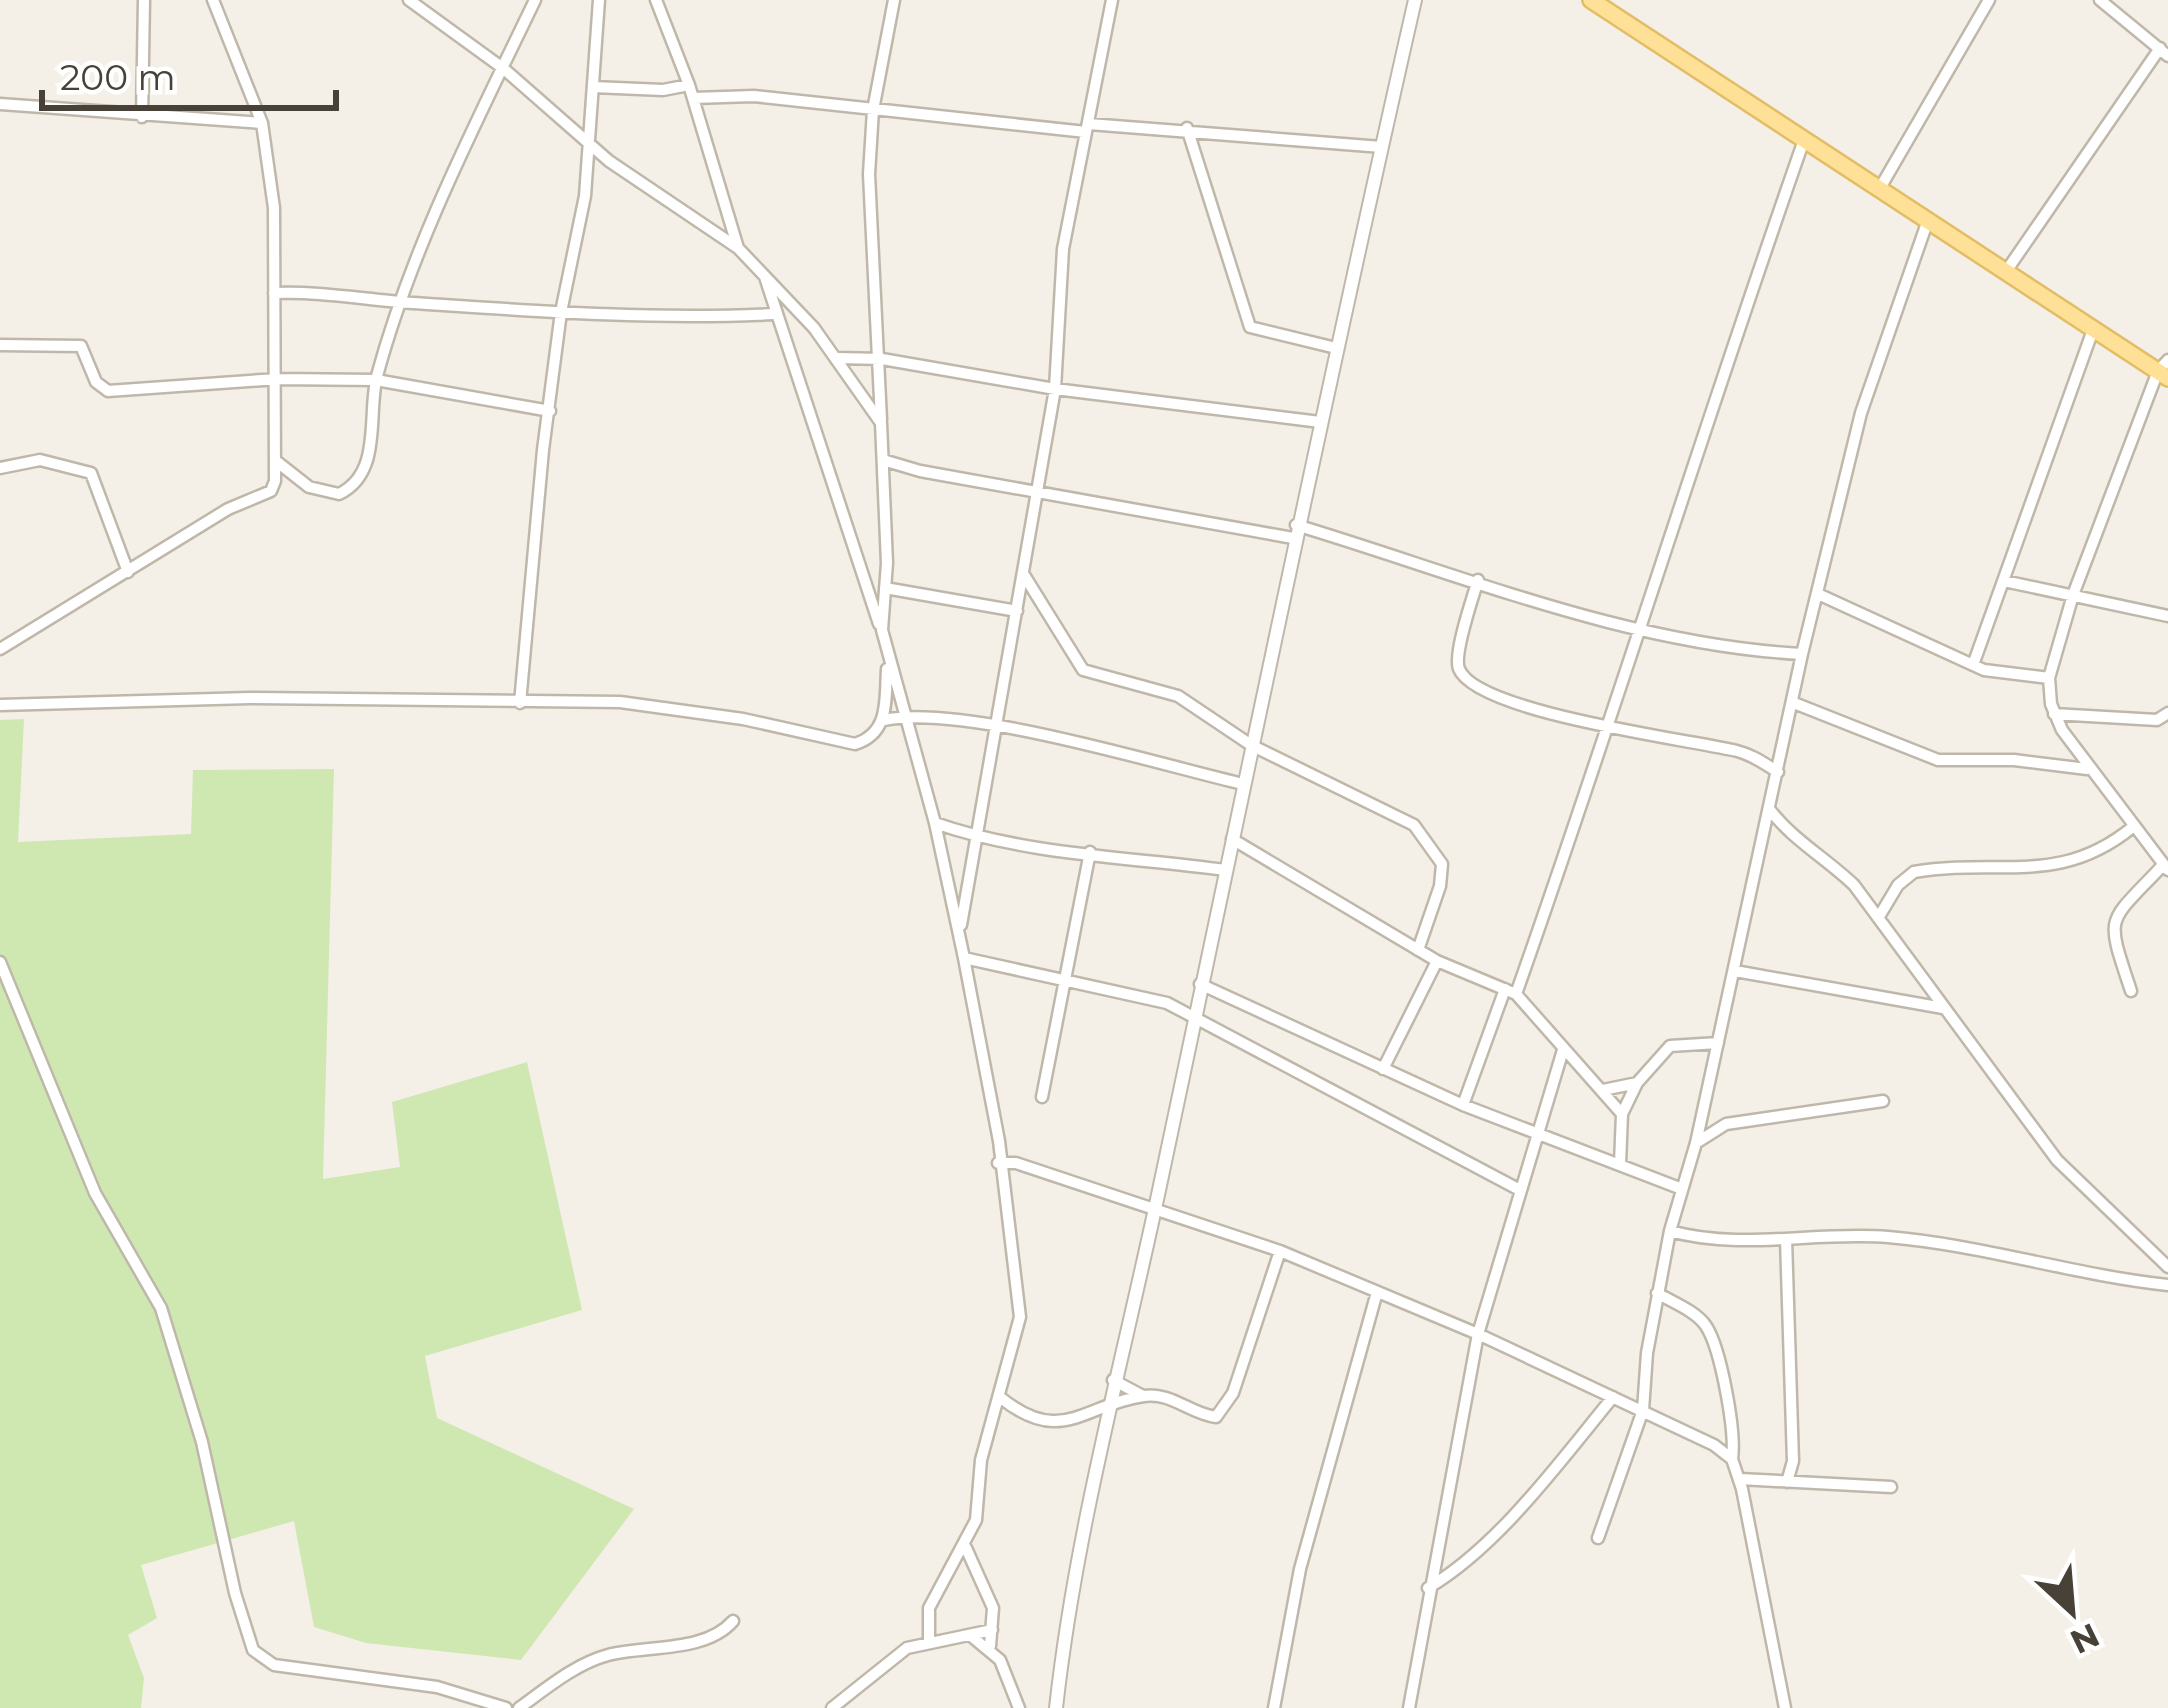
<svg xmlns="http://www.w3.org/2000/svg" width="2168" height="1708" viewBox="0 0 2168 1708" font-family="Montserrat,sans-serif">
<rect width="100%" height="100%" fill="#f4f0e8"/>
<path fill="#cfe8b1" d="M24 719 18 842 191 834 193 770 334 769 323 1179 400 1167 392 1102 527 1062 582 1310 425 1356 437 1418 634 1509 521 1660 366 1643 314 1627 294 1521 141 1565 157 1618 128 1635 144 1678 141 1708H0V720Z"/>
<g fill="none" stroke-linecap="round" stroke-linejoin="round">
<g stroke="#bfb8aa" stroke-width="15">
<path id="minor" d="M409 0 504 69 609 161 738 248 814 328 881 423 887 563 882 630 935 823 964 958 1167 1003 1518 1189
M656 0 689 85 738 248
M2100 0 2168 56
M593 87 663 90 689 85
M693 98 754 96 1086 132
M0 104 262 123
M142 117 144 0
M1089 124 1382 147
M1187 128 1250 327 1336 348
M1880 188 1989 0
M2007 270 2160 48
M765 277 879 624
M274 293C322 291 366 300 413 303 534 311 652 320 773 314
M0 345 81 346 96 382 108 391 277 379 376 380 550 411
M838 358 882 359 1055 389 1320 422
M2168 360 2158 371 2073 595 2049 678 2051 704 2062 730 2168 870
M881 420 869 174 873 110 894 0
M883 460 920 471 1293 538
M276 461 309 487 339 494C383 473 367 414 377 376 412 246 477 121 535 0
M0 468 40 460 91 473 128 572
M1296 525C1462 575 1629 645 1802 654
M1024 575 1083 670 1178 696 1251 745 1414 825 1442 864 1440 886 1418 950
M1478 580C1473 597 1453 654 1459 669 1477 713 1691 740 1737 751 1753 755 1765 764 1778 772
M2004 581 2168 616
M885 588 1017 611
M1818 594 1984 670 2049 678
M0 649 228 509 271 491 275 481 274 208 262 123 213 0
M1973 665 2094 327
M520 703 543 450 561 312 585 196 599 0
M1794 703 1938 760H2014L2087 769
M0 705 250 698 620 702 743 719 855 744C890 733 885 700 887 669
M2054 714 2157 720 2168 713
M884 720C964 704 1157 764 1243 784
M1770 810C1793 840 1827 859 1854 885L2057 1160 2168 1267
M935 823C1026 855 1129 857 1225 870
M1232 839 1437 961 1516 994 1622 1114 1620 1164
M1880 915 1898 885 1914 872C2000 857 2059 888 2134 826
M961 925 1055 389 1063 249 1112 0
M0 962 95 1193 161 1308 202 1442 235 1593 253 1650 274 1665 437 1687 506 1708
M1735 971 1943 1008
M1200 984 1463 1105 1682 1189
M2131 991C2105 912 2106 926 2163 865
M1516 994C1616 711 1704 424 1804 140
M1383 1069 1437 961
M1603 1090 1637 1083
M1042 1097 1090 852
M1463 1105 1505 989
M1622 1114 1637 1083 1670 1046 1718 1043
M1696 1143 1726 1124 1883 1101
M998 1163H1016L1280 1251 1478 1334 1714 1445 1732 1459 1742 1489 1785 1708
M1670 1231C1743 1251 1814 1231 1888 1237 1983 1245 2074 1275 2168 1285
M1786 1239 1793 1461 1787 1482
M1657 1293C1672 1302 1696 1311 1706 1326 1721 1349 1736 1432 1732 1459
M1113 1380 1143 1396
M1001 1398C1062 1447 1084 1404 1144 1396 1172 1392 1190 1414 1216 1417L1233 1393 1280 1251
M1740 1479 1891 1487
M1598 1538 1643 1410 1647 1353 1670 1231 1696 1143 1802 654 1861 413 1928 220
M966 1548 993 1608 990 1646
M1428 1588C1499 1546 1561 1460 1613 1397
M970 1635 1000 1660 1019 1708
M929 1640V1608L976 1520 981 1460 1020 1317 999 1141 964 958
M519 1708C547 1688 575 1664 608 1655 647 1645 705 1653 733 1621
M832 1708 907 1648 992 1630
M1274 1708 1300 1569 1377 1292
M1409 1708 1478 1334 1563 1050"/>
</g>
<g stroke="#bfb8aa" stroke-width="16">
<path id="tertiary" d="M1056 1708C1076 1527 1125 1353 1162 1176 1245 784 1326 391 1415 0"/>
</g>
<g stroke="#e3bd66" stroke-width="20">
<path id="primary" d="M1591 0 2168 378"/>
</g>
<use href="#minor" stroke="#fff" stroke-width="10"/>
<use href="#tertiary" stroke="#fff" stroke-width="12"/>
<use href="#primary" stroke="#fee097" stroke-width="15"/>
</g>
<g transform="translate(2072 1612) rotate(154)" stroke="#ffffff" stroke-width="9" paint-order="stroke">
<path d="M0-9L21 45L0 30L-21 45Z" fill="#474137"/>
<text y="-18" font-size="33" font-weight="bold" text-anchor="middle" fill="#474137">N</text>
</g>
<path d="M42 90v18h294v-18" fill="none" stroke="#474137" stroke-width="6"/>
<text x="60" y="90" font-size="36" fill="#474137" stroke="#ffffff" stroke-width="9" paint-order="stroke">200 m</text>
</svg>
